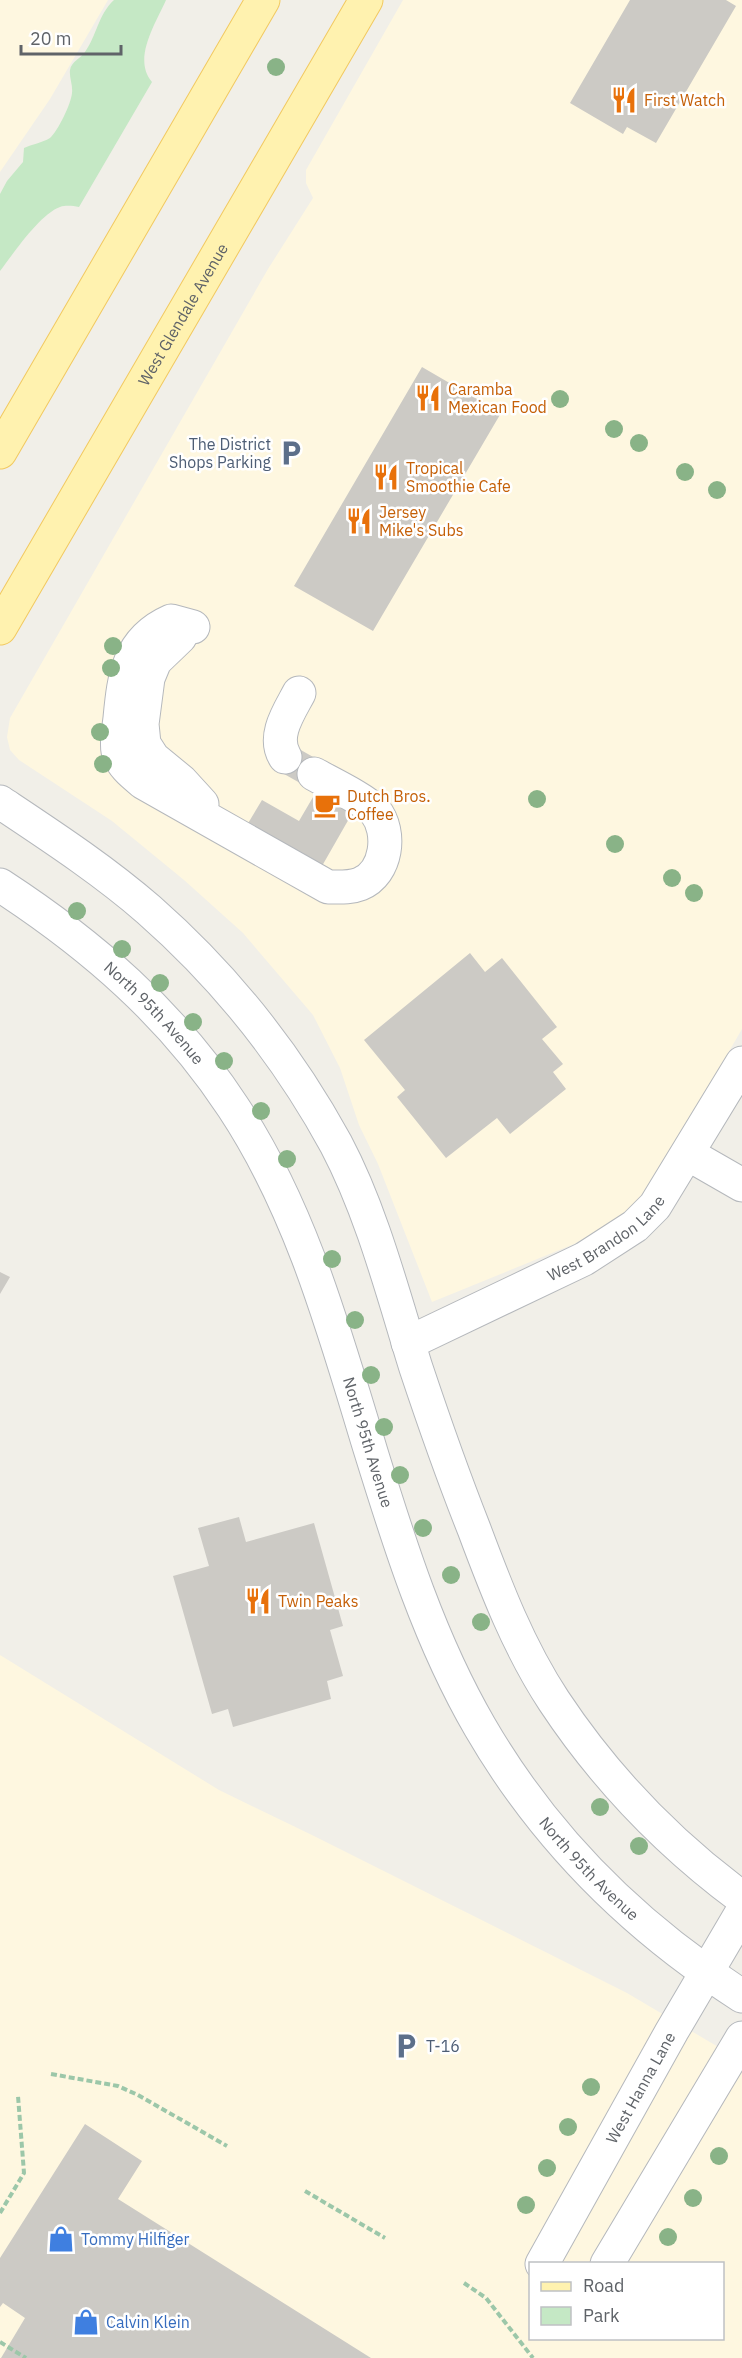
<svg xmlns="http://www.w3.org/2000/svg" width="742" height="2358" viewBox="0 0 742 2358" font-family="'IBM Plex Sans',sans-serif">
<rect width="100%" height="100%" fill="#f1efe8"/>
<path fill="#fef7e0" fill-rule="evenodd" d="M0 0H108L50 99 0 172Z
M403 0H742V1029L652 1184 620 1218 574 1244 432 1302 378 1164 359 1125 340 1068 313 1015 243 933 184 880 112 821 19 760 10 750 7 737 10 718 268 269 313 198 306 183V170Z
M0 1655 219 1790 314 1836 627 1993 742 2061V2358H0ZM530 2264H722V2338H530Z"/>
<path fill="#c5e8c5" d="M114 0H166C156 23 132 59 152 82L79 207C73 206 66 205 60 207 40 214 13 254 0 271V194L7 181 23 162 24 148C32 144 42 143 50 138 58 131 71 104 72 93 73 85 69 77 70 70 71 62 81 58 85 52 97 35 98 15 114 0Z"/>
<path fill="#cccac5" d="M630 0H726L736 6 656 143 627 127 623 134 570 103Z
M422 367 501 413 373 631 294 586Z
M292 745 322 762 354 810 318 873 244 830 262 800 299 821 316 792 277 770Z
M470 953 485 972 502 958 557 1027 542 1039 563 1064 553 1072 566 1089 510 1134 497 1118 446 1158 397 1097 405 1090 364 1040Z
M0 1272 10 1277 0 1294Z
M239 1517 246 1542 314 1523 343 1626 330 1630 343 1676 327 1681 331 1699 233 1727 228 1709 212 1714 173 1576 209 1566 198 1528Z
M85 2124 142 2161 118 2199 371 2358H1L25 2318 3 2303 0 2307V2258Z"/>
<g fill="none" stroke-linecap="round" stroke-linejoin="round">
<g stroke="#b5b8bc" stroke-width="35">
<g id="minor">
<path d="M193 627 171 621C128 640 124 676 120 718 119 728 116 741 118 751 121 765 133 774 144 783L328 887C339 887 350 888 360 884 387 873 392 832 375 811 364 799 330 783 314 774"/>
<path d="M180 637 155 661 148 678 142 724 144 744 153 758 181 781 202 804"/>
<path d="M285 757C272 736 289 712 299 693"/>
<path d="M0 802C51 836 103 870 149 910 224 976 288 1056 336 1144 372 1212 393 1294 416 1368 434 1422 453 1476 474 1529 496 1588 519 1648 554 1701 605 1778 669 1844 742 1898"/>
<path id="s1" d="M0 885C92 945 172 1014 233 1107 302 1211 335 1334 371 1452 400 1546 430 1641 480 1727 545 1839 634 1927 742 1996"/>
<path d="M688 1154 742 1185"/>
<path id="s2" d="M408 1343 584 1259 635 1226 655 1206 742 1063"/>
<path id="s3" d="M542 2264 672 2031 742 1912"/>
<path d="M607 2264 742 2038"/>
</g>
</g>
<g stroke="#f2c960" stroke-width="35">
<g id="major">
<path d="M0 452 263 0"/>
<path id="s4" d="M0 628 366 0"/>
</g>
</g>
<path stroke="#9cc7a9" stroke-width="4" stroke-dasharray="6 3" stroke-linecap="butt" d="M51 2074 118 2086 138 2095 227 2146
M305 2191 385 2238
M0 2213 24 2173 18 2096
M464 2283 486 2298 533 2358
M0 2342 26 2358"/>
<use href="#minor" stroke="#fff" stroke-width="33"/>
<use href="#major" stroke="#fff2af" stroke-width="33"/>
</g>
<g fill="#89b387">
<circle cx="276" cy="67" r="9"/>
<circle cx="560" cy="399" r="9"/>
<circle cx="614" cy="429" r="9"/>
<circle cx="639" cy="443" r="9"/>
<circle cx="685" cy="472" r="9"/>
<circle cx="717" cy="490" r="9"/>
<circle cx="113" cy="646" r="9"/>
<circle cx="111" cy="668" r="9"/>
<circle cx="100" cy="732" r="9"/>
<circle cx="103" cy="764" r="9"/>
<circle cx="537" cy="799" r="9"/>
<circle cx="615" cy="844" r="9"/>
<circle cx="672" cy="878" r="9"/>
<circle cx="694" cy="893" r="9"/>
<circle cx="77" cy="911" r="9"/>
<circle cx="122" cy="949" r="9"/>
<circle cx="160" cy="983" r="9"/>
<circle cx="193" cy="1022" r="9"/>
<circle cx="224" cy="1061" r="9"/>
<circle cx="261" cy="1111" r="9"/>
<circle cx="287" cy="1159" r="9"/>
<circle cx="332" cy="1259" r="9"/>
<circle cx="355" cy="1320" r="9"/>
<circle cx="371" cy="1375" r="9"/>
<circle cx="384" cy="1427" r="9"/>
<circle cx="400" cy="1475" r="9"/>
<circle cx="423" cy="1528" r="9"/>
<circle cx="451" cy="1575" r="9"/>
<circle cx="481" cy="1622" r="9"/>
<circle cx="600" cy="1807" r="9"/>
<circle cx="639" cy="1846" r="9"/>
<circle cx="591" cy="2087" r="9"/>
<circle cx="568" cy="2127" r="9"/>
<circle cx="719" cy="2156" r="9"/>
<circle cx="547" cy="2168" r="9"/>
<circle cx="693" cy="2198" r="9"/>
<circle cx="526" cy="2205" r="9"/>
<circle cx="668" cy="2237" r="9"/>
</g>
<defs>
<g id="restaurant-bare" transform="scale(2.07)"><path d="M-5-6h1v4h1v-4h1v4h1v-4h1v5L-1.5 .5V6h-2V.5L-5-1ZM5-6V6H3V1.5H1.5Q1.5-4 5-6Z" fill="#e8710a" stroke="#fff" stroke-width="2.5" paint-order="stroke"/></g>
<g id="parking-bare" transform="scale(2.07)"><path d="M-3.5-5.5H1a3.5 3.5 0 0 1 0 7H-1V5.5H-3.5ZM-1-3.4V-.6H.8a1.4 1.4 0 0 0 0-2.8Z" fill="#5c6f8a" stroke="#fff" stroke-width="2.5" paint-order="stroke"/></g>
<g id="cafe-bare" transform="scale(2.07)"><path d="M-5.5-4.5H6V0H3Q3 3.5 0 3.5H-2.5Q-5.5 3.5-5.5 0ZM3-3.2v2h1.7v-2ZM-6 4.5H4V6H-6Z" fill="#e8710a" stroke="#fff" stroke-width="2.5" paint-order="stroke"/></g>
<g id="shop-bare" transform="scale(2.07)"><path d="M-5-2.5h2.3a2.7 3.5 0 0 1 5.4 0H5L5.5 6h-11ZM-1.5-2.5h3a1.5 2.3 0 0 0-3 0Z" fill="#3f7fe0" stroke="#fff" stroke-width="2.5" paint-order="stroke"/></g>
</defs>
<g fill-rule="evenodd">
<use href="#restaurant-bare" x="624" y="100"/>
<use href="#restaurant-bare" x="428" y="398"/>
<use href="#parking-bare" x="291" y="453"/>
<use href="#restaurant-bare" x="386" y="477"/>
<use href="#restaurant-bare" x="359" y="521"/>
<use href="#cafe-bare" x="327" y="805"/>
<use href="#restaurant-bare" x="258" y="1601"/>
<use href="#parking-bare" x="406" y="2046"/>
<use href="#shop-bare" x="61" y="2239"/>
<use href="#shop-bare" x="86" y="2322"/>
</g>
<g text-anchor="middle" stroke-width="5" stroke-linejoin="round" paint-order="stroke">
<g font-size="16" fill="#c56008" stroke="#fff" text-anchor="start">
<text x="644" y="106">First Watch</text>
<text x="448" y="395">Caramba<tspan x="448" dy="18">Mexican Food</tspan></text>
<text x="406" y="474">Tropical<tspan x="406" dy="18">Smoothie Cafe</tspan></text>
<text x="379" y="518">Jersey<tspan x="379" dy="18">Mike's Subs</tspan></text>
<text x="347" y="802">Dutch Bros.<tspan x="347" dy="18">Coffee</tspan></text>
<text x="278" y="1607">Twin Peaks</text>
</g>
<g font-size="16" fill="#5f6368" stroke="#fff">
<text dy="6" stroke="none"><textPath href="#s4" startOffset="363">West Glendale Avenue</textPath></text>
<text dy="6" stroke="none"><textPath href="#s1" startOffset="201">North 95th Avenue</textPath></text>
<text dy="6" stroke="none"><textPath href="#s2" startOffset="225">West Brandon Lane</textPath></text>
<text dy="6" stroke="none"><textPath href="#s1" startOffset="687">North 95th Avenue</textPath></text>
<text dy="6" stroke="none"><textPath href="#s1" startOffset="1173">North 95th Avenue</textPath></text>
<text dy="6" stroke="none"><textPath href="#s3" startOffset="202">West Hanna Lane</textPath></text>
</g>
<g font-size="16" fill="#4e5e75" stroke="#fff" text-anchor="end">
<text x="271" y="450">The District<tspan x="271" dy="18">Shops Parking</tspan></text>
<text x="426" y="2052" text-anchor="start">T-16</text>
</g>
<g font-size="16" fill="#366cbe" stroke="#fff" text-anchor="start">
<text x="81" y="2245">Tommy Hilfiger</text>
<text x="106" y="2328">Calvin Klein</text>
</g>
</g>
<rect x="529" y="2262" width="195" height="78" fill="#ffffff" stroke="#bfc1c3" stroke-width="1.5"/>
<rect x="541" y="2282" width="30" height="9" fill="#fff2af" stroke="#bfc1c3" stroke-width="1.5"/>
<text x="583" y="2292" font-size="18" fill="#5f6368">Road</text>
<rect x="541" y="2307" width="30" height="18" fill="#c5e8c5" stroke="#bfc1c3" stroke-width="1.5"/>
<text x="583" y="2322" font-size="18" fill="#5f6368">Park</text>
<path d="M21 45v9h100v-9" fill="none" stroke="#5f6368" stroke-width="3"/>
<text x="30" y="45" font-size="18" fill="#5f6368" stroke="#ffffff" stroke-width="4.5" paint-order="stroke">20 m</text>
</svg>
